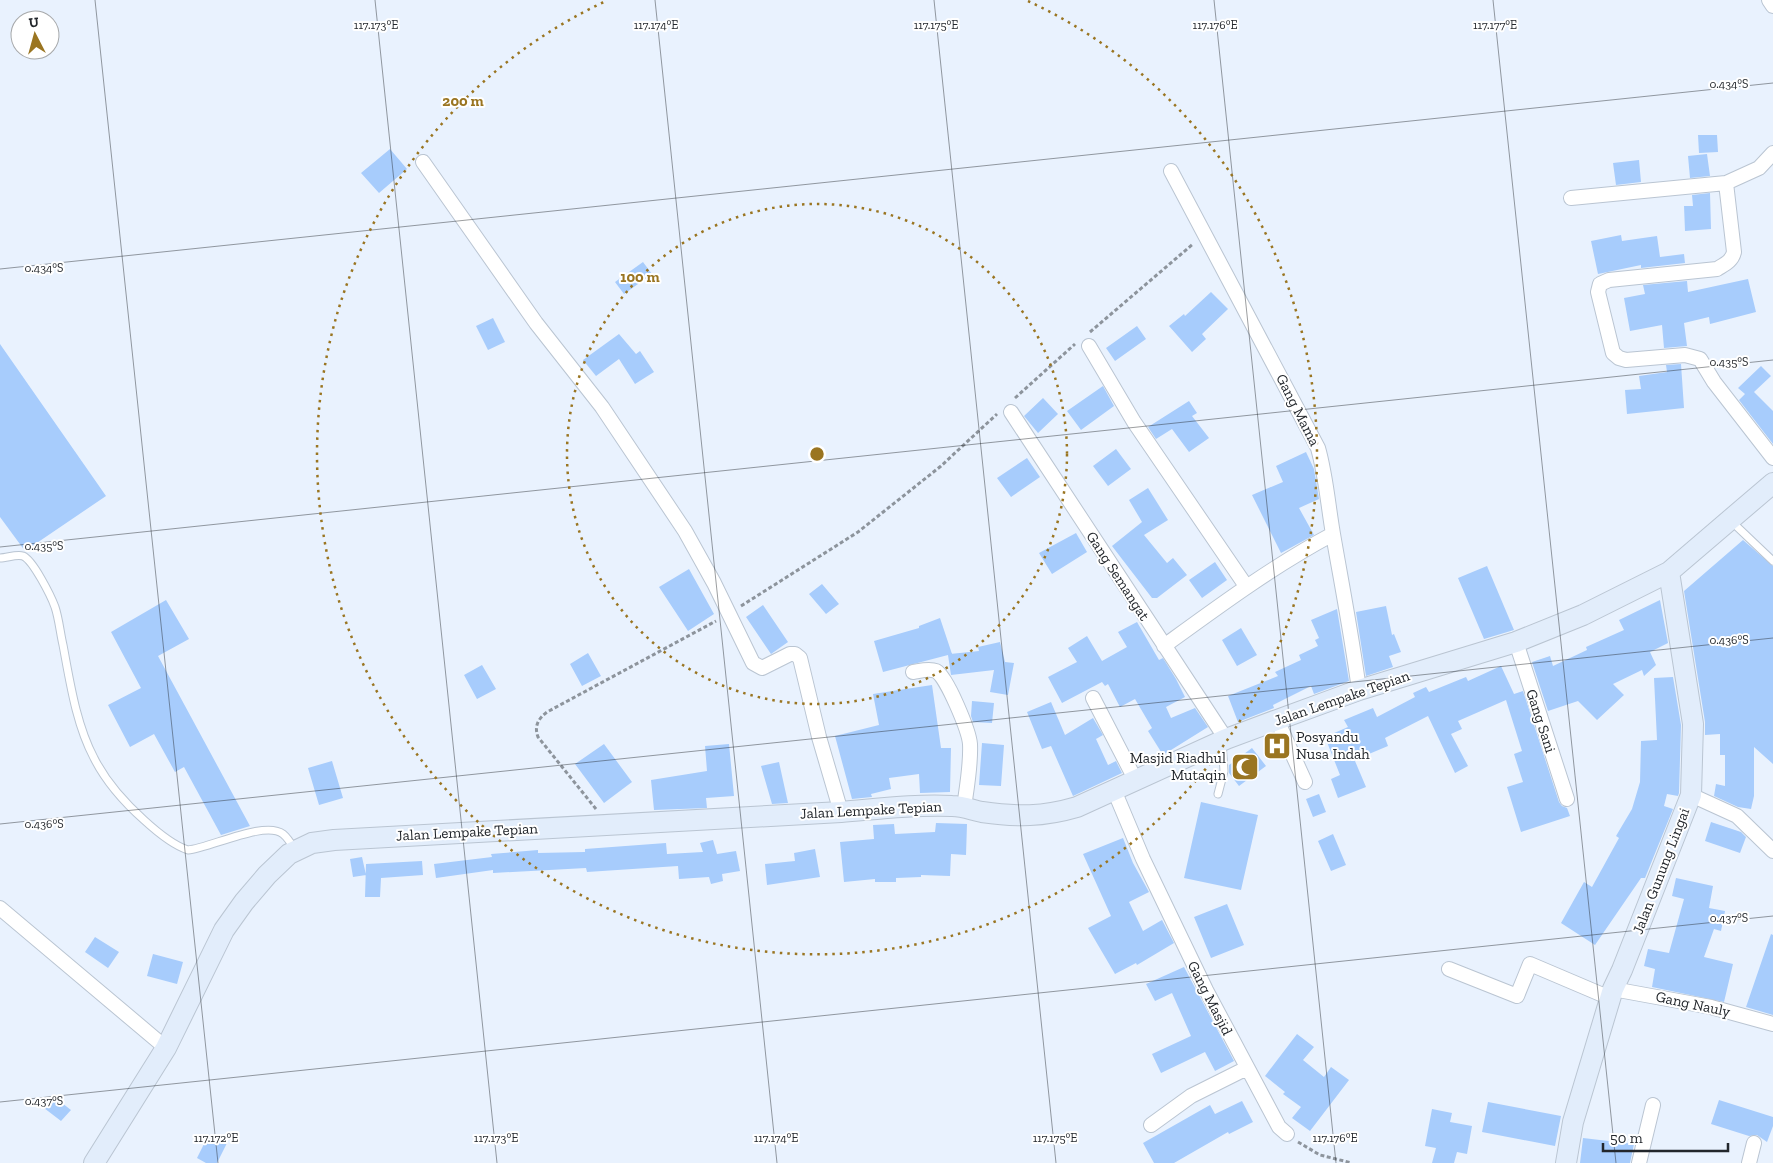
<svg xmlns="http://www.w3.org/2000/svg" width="1773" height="1163" viewBox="0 0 1773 1163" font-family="'Zilla Slab',serif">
<rect width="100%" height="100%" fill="#e9f2fe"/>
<path fill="#a7ccfc" d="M1698 135H1717L1718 152 1699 153Z
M390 149 407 169 379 193 361 173Z
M1707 154 1710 176 1690 178 1688 156Z
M1639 160 1641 182 1616 185 1613 163Z
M1710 193 1711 229 1685 231 1684 206H1693L1692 195Z
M1621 235 1622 241 1657 236 1660 257 1684 254 1685 263 1641 268V265L1598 274 1591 241Z
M643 262 652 274 624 294 615 282Z
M1748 279 1756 312 1710 324 1709 317 1684 323 1687 346 1664 348 1662 325 1630 331 1624 298 1645 294 1643 285 1687 281 1688 292Z
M1211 292 1228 309 1202 334 1206 339 1192 352 1169 326 1184 314 1185 316Z
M493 318 505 342 488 350 476 326Z
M1137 326 1146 339 1115 361 1106 348Z
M619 334 636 354 640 351 654 372 635 384 619 359 596 376 583 360Z
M0 344 106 496 25 551 0 517Z
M1681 364 1684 408 1627 414 1625 390 1641 389 1639 376 1667 372 1666 365Z
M1761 366 1771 376 1754 392 1773 411V444L1739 400 1745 394 1738 388Z
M1103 386 1114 406 1081 430 1067 411Z
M1043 398 1058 414 1038 433 1024 416Z
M1189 401 1197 413 1192 416 1209 438 1189 452 1172 429 1156 439 1148 427Z
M1116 449 1131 469 1108 486 1093 466Z
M1306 452 1314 469 1319 499 1299 508 1314 535 1281 553 1252 495 1283 482 1276 466Z
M1027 458 1040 477 1011 497 997 478Z
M1148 488 1168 520 1144 535 1167 563 1173 558 1187 575 1157 598H1152L1112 546 1142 522 1129 500Z
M1076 533 1087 552 1052 574 1039 553Z
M1743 540 1773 566V764L1754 747V796L1751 809 1738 807 1714 796 1716 784 1725 786V755H1720V734L1705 735V722L1684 591Z
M1215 562 1227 580 1202 598 1189 580Z
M1487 566 1514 630 1484 639 1458 578Z
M689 569 714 614 688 631 659 587Z
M822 584 839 604 826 614 809 594Z
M166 600 189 639 158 656 250 826 221 835 184 767 175 772 154 734 130 747 108 705 141 688 111 632Z
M1660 600 1668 643 1650 652 1656 665 1644 676 1642 670 1613 684 1624 695 1597 720 1578 701 1548 711 1532 662 1550 656 1553 666 1587 650 1586 647 1624 630 1619 620Z
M763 605 788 642 771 654 746 617Z
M1386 606 1392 635 1394 634 1401 652 1389 656 1393 667 1366 676 1356 612Z
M1337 609 1349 681 1314 694 1311 686 1273 705 1274 708 1238 722 1228 696 1278 676 1275 672 1301 660 1299 655 1318 646 1315 640 1319 638 1311 620Z
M940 618 952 654H950L979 651 978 647 1000 642 1005 662 1014 663 1008 695 990 692 994 670 951 675 948 655 883 672 874 641 919 628V626Z
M1137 622 1159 660 1163 658 1176 679 1185 697 1166 707 1171 718 1195 708 1208 727 1163 755 1148 731 1152 728 1135 699 1120 707 1108 684 1105 686 1102 682 1062 703 1048 677 1077 662 1068 648 1087 636 1102 661 1127 647 1118 632Z
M1241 628 1257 655 1237 666 1222 640Z
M588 653 601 676 582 686 570 664Z
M482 665 496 689 477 699 464 675Z
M1501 666 1514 694 1523 691 1559 802 1562 806 1567 808 1570 816 1521 832 1507 787 1523 782 1514 754 1522 751 1506 700 1458 721 1462 729 1451 734 1468 766 1455 773 1428 716 1385 738 1388 746 1357 759 1355 761 1366 787 1338 798 1331 779 1340 775 1325 737 1348 727 1344 720 1373 708 1377 717 1415 697 1413 693 1426 687 1429 692 1466 677 1468 681Z
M1673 677 1681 725 1679 793 1678 796 1667 794 1664 806 1673 809 1645 878H1641L1595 945 1561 923 1584 882 1592 887 1619 838 1616 836 1632 809 1640 782 1641 741 1657 740 1654 678Z
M932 685 941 748H951L950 792 920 793 919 774 889 778 891 789 871 794 872 797 852 799 835 736 879 725 873 694Z
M972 701 994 703 992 723 973 722 971 716Z
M1051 702 1065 735 1093 718 1103 735 1096 739 1108 765 1116 761 1122 773 1073 796 1051 746 1042 749 1027 712Z
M982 743 1004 745 1001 786 979 785Z
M604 744 632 782 604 803 575 764Z
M729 744 734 796 706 798 707 808 654 810 651 780 707 771 705 746Z
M1252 748 1266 766 1239 786 1229 773V765Z
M332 761 343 798 319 805 308 768Z
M779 762 788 803 772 804 761 766Z
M1319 794 1326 812 1313 817 1306 799Z
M1201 802 1258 815 1241 890 1184 878Z
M1711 822 1741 832 1746 837 1740 853 1705 841Z
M936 823 967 824 966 855 951 854 950 876 921 875V877L896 878V882H875V879L844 882 840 842 874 839 873 825 894 824 895 834 935 832Z
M1333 834 1346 865 1331 871 1318 841Z
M1123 838 1133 863 1149 892 1129 902 1143 931 1162 920 1174 943 1137 965 1136 963 1115 974 1088 928 1111 916 1083 854Z
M713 840 717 854 736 851 740 871 722 874 723 881 711 884 709 877 679 879 678 866 587 872 586 868 493 873V870L436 878 434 864 492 857 491 854 538 850V853L585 852V849L666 843 667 854 703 852 700 843Z
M815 849 820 877 767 885 765 864 795 861 794 853Z
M362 857 366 875 353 877 350 859Z
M422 861 423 875 381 878 380 897H365L366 864Z
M1676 878 1713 886 1709 908 1725 911 1721 931 1714 929 1704 957 1733 964 1724 1002 1652 987 1655 969 1644 966 1648 949 1669 953 1684 899 1672 896Z
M1227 904 1244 945 1211 958 1194 917Z
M1771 934 1773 935V1015L1746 1007Z
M95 937 119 952 108 968 85 952Z
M153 954 183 962 177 984 147 976Z
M1184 967 1234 1061 1215 1071 1205 1052 1161 1073 1152 1054 1191 1036 1172 993 1155 1001 1146 984Z
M1297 1034 1314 1047 1303 1060 1324 1077 1331 1067 1349 1080 1310 1131 1292 1118 1301 1107 1283 1094 1285 1092 1265 1076Z
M53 1096 71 1110 61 1121 44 1108Z
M1719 1100 1773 1117V1126L1767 1142 1757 1135 1749 1136 1711 1124Z
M1242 1101 1253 1122 1229 1134 1228 1132 1174 1163H1154L1143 1143 1210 1105 1215 1114Z
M1488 1102 1561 1116 1555 1146 1482 1132Z
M1432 1109 1452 1113 1450 1122 1472 1126 1467 1154 1457 1152 1454 1163H1432L1436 1148 1425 1146Z
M209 1134 227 1143 217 1163H206L197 1158Z
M1583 1138 1634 1144 1630 1163H1580Z"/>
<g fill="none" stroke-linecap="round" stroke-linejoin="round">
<g stroke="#bac5d2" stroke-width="9">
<path id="lane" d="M1731 521 1773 561
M0 558C7 558 16 554 23 556 33 560 51 596 55 607 59 619 60 632 63 645 70 682 76 724 94 758 106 782 125 803 144 820 156 831 172 845 188 850 210 848 265 820 283 834 288 838 292 845 295 850
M1218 794 1224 771 1222 742"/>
</g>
<g stroke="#bac5d2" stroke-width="16">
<path id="street" d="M1769 0 1773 6
M423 162 536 323 602 407 685 531 714 583 753 663 762 668 790 654H795L800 658 819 737 841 812
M1171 171 1318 448C1326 476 1328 505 1333 534 1342 586 1352 637 1359 690
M1726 183 1734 252C1732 261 1725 264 1717 269L1609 280 1600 284 1598 292 1613 353 1619 358 1626 360 1685 355 1700 359 1714 382 1773 458
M1571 198 1726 183 1759 168 1773 153
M1089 346 1134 422 1246 586
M1011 412 1226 739
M1516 642 1567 799
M1164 646C1219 606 1273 566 1333 534
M913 672C920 671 929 668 936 671 947 677 969 731 970 744 971 765 967 786 964 807
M1093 698 1136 781
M1277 720 1305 782
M1114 790 1143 859 1206 990 1279 1127 1287 1134
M1691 795 1737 816 1773 851
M0 908 166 1048
M1449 969 1517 996 1530 964 1610 998
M1613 989 1711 1007 1773 1024
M1151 1125 1191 1096 1247 1068
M1639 1163 1653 1105
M1749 1163 1754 1143"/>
</g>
<g stroke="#bac5d2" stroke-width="22">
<path id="secondary" d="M94 1163 166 1048 224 930 244 902 267 875 289 854 312 843 334 840 841 812C878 809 915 804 952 806 963 806 972 810 982 812 1017 817 1043 817 1077 807L1226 739 1277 720 1359 690 1516 642 1583 615 1669 572 1773 483
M1566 1163 1573 1122 1613 989 1622 970 1691 795 1693 724 1669 572"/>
</g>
<path stroke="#8d949c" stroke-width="3" stroke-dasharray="4 2.5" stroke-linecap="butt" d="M1090 332 1193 244
M1015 398 1075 344
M741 606 858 532 941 466 997 414
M596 809 538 737C534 726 538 719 547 712L716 621
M1298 1142 1320 1155 1352 1163"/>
<use href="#lane" stroke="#fff" stroke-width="7"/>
<use href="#street" stroke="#fff" stroke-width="14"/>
<use href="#secondary" stroke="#e2edfb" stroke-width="20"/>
</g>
<path fill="none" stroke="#23272c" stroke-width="1" stroke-opacity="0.45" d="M95 0 218 1163M375 0 497 1163M655 0 777 1163M934 0 1056 1163M1214 0 1336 1163M1493 0 1616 1163M0 269 1773 83M0 547 1773 360M0 824 1773 638M0 1102 1773 916"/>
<g fill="none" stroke="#9a7521" stroke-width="2.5" stroke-dasharray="2.5 5">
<circle cx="817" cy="454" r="250"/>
<path d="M1028 1A500 500 0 1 1 606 1"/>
</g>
<defs>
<g id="hospital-square" transform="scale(1.4375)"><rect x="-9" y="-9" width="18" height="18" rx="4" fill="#9a7521" stroke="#fff"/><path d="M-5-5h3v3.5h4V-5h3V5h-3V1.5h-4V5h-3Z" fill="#fff"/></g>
<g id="mosque-square" transform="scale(1.4375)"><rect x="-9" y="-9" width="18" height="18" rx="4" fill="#9a7521" stroke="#fff"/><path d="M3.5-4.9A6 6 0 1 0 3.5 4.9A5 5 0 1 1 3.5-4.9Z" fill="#fff"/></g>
</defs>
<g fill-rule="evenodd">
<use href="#hospital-square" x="1277" y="746"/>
<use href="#mosque-square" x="1245" y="767"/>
</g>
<g text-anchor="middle" stroke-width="4" stroke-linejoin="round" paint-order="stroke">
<g font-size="15" fill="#23272c" stroke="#fff">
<text transform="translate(1298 410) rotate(63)" y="5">Gang Mama</text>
<text transform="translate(1118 576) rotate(57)" y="5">Gang Semangat</text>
<text transform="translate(1342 698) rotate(-19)" y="5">Jalan Lempake Tepian</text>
<text transform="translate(1541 721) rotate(72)" y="5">Gang Sani</text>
<text transform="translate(871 810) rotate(-3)" y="5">Jalan Lempake Tepian</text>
<text transform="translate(467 832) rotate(-3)" y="5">Jalan Lempake Tepian</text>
<text transform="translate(1661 871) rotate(-69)" y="5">Jalan Gunung Lingai</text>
<text transform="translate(1210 998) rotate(63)" y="5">Gang Masjid</text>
<text transform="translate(1693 1004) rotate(12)" y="5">Gang Nauly</text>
</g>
<g font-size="15" fill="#23272c" stroke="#fff" text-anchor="start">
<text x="1296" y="742">Posyandu<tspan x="1296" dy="17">Nusa Indah</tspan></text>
<text x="1226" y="763" text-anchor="end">Masjid Riadhul<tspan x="1226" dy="17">Mutaqin</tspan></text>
</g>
</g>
<g font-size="12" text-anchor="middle" fill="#23272c" stroke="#fff" stroke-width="4" stroke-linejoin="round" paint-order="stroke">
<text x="376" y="29">117.173°E</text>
<text x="656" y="29">117.174°E</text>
<text x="936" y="29">117.175°E</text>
<text x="1215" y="29">117.176°E</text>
<text x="1495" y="29">117.177°E</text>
<text x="1729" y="88">0.434°S</text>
<text x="44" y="272">0.434°S</text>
<text x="1729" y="366">0.435°S</text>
<text x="44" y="550">0.435°S</text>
<text x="1729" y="644">0.436°S</text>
<text x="44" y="828">0.436°S</text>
<text x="1729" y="922">0.437°S</text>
<text x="44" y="1105">0.437°S</text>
<text x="216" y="1142">117.172°E</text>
<text x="496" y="1142">117.173°E</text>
<text x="776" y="1142">117.174°E</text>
<text x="1055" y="1142">117.175°E</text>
<text x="1335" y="1142">117.176°E</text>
</g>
<circle cx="817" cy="454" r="8" fill="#9a7521" stroke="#fff" stroke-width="2.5"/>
<g font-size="15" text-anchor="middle" font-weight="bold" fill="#9a7521" stroke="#fff" stroke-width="4" stroke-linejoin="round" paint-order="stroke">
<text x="463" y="106">200 m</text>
<text x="640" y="282">100 m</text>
</g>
<g transform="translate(35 35) rotate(354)"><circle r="24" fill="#ffffff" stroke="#a7a9ab"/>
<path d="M0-4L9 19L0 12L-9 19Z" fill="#9a7521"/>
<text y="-8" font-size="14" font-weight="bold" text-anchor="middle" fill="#23272c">U</text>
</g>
<path d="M1603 1143v8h125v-8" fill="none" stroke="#23272c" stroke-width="2.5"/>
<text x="1610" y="1143" font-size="15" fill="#23272c" stroke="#ffffff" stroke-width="4" paint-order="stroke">50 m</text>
</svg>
